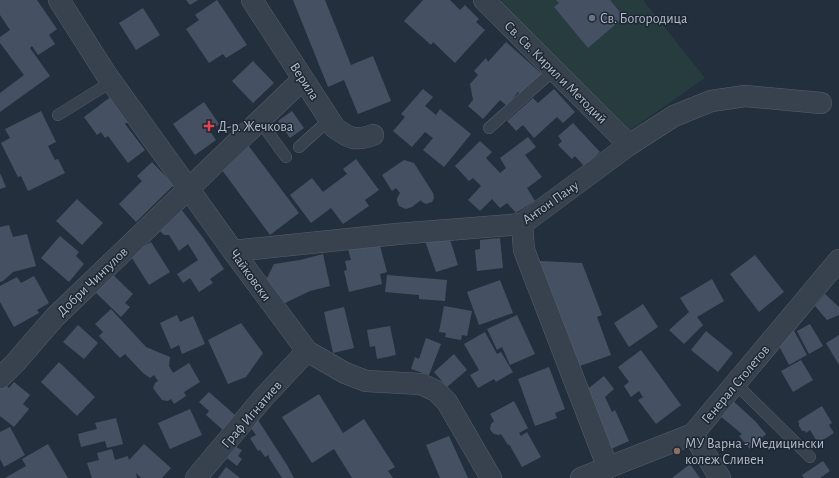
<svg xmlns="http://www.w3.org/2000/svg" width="839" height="478" viewBox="0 0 839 478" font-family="'Alegreya Sans',sans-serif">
<rect width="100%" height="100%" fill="#242f3e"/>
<path fill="#263c3f" d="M502 0H643L705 78 629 131 499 3Z"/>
<path fill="#455162" d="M0 0H37L57 29 49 35 55 44 38 55 32 46 30 48 50 76 0 112V93L24 75 0 43V37L10 30 0 15Z
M186 0H198L190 5Z
M217 0 247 45 226 58 223 54 209 63 186 29 199 20 195 15Z
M293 0H325L351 65 373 56 391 101 358 114 344 80 328 87Z
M423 0H450L460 10 465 5 479 19 476 22 485 30 455 63 433 42 431 45 404 21Z
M556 0H610L624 17 588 48 554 7 559 3Z
M143 8 160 35 136 50 119 23Z
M506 42 542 74 523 96 518 92 507 106 500 100 483 119 468 106 473 100 470 84 478 75 474 71 486 58 488 62Z
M253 61 274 83 253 103 232 81Z
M423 89 433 97 425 106 436 115 440 109 471 134 444 167 423 150 433 138 425 132 412 147 393 131 405 117 401 114Z
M554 89 575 112 563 123 557 117 534 138 523 125 516 131 507 121 533 98 538 103Z
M113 95 131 120 125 124 145 150 128 163 108 136 105 138 101 132 97 135 84 117Z
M204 102 219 124 210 131 216 140 195 155 173 124Z
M41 111 56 142 48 146 55 160 58 159 65 173 28 191 21 176 18 177 1 143 10 138 5 129Z
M292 111 304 128 290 138 278 121Z
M573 123 600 152 584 166 575 156 572 159 558 145 562 141 558 136Z
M528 137 536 147 525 155 542 177 527 188 535 201 516 213 507 203 500 208 492 199 480 211 468 200 481 186 473 178 469 181 455 166 480 141 492 152 486 158 500 173 506 168 500 158Z
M248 145 299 213 270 235 219 166Z
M356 159 379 190 365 200 369 206 343 224 331 208 311 223 290 195 312 178 323 192 347 174 343 169Z
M404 160 414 163 433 193 434 198 432 202 426 204 422 202 421 200 412 207 406 209 399 206 397 201V198L400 193 396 188 392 191 382 175Z
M152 162 174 185 136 222 119 204 142 181 137 176Z
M0 173 6 187 0 189Z
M77 199 103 223 82 245 56 221Z
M181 209 204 239 224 269 210 279 213 283 199 292 190 278 183 283 177 274 198 260 188 244 179 251 169 235H164L160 231Z
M9 225 13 237 27 234 36 266 13 272 3 281 0 282V227Z
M60 236 79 252 76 256 84 264 69 282 41 258Z
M449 236 458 265 436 272 424 238Z
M500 238 503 268 477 271 475 250 480 249V240Z
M151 242 170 272 149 285 130 255Z
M379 242 387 272 380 274 382 284 349 292 344 271 347 270 345 261 351 260 348 249Z
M323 254 330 286 310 291 281 305 265 282 274 264 300 260Z
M755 255 784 292 759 312 730 274Z
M540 261 582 263 602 315 597 317 611 355 574 368 539 276Z
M109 271 133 294 125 303 130 307 121 317 92 289Z
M387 275 447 280 445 301 419 299V295L385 292Z
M34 276 49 303 37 310 39 313 14 327 0 302V286L17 277 21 283Z
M712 279 724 301 697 317 703 325 684 344 669 330 689 312 680 298Z
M500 280 513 313 479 325 467 292Z
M825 294 839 307V315L827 320 815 306Z
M643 304 658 327 629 347 614 323Z
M444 306 472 311 467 336 462 335 461 340 445 337 446 333 439 332Z
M344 307 354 348 333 353 324 312Z
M111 309 146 347 170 357 169 366 173 373 189 363 200 382 184 392 186 396 174 404 171 399 168 401 162 400 153 388 155 383 158 381 154 375 150 378 143 373 125 354 120 358 99 336 103 332 95 324Z
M177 315 180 322 193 316 205 344 182 354 179 345 171 349 160 323Z
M517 315 535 354 510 365 502 347 497 350 487 329Z
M241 323 263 353 246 377 228 384 208 340Z
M810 324 823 346 809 354 797 331Z
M78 325 98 343 84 359 63 342Z
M390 326 396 355 377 359 375 346 370 347 367 330Z
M792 327 807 355 789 365 779 346Z
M706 331 733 353 718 372 691 350Z
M485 332 497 354 501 352 513 372 496 382 494 379 478 388 470 375 479 370 464 344Z
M839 335V365L826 343Z
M426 338 441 344 429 375 411 369 415 357 419 359Z
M641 350 681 405 656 424 638 400 643 397 639 391 631 397 624 386 629 382 618 367Z
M454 354 467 370 447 387 434 372Z
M801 360 813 380 793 392 781 371Z
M59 362 95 397 77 416 41 382Z
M549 367 565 409 555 413 557 418 535 426 518 379Z
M604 376 614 389 605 397 612 412 615 410 629 441 609 450 584 392Z
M14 382 30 395 23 404 29 409 14 427 0 416V386L3 383 9 388Z
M209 392 235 415 223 430 206 415 209 411 199 402Z
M319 394 343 433 364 419 395 467 388 471 393 478H352L334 449 312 463 282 417Z
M732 400 755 421 766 434 750 449 739 436 742 434 719 415Z
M514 401 528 428 519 433 521 436 527 432 541 457 522 467 509 444 508 445 501 434 499 435 494 434 491 431 490 429 491 424 494 421 490 414Z
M822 406 832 423 829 425 834 433 818 443 810 430 806 433 805 431H802L799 426V423L798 421Z
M190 409 202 435 170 449 158 423Z
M116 418 123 444 107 448 105 441 81 447 78 434 97 429 95 423Z
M258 420 287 465 294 478H282L269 458V455L265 457 260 450 258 451 250 438 256 435 251 428Z
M10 427 25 455 4 467 0 459V432Z
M449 436 468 478H440L426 445Z
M48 444 68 478H5L26 466 22 459Z
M144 444 171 468 162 478H141L136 473 137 478H92L87 463 99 460 97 453 112 449 115 460 128 456 129 460Z
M236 447 242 450 238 456 242 459 237 466 227 458Z
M823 461 830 471 820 478H804L802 475Z
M690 464 700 478H672Z
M226 467 240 478H218Z"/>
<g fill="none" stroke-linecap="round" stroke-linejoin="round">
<g stroke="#565f6c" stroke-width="12">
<path id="service" d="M58 115 111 82
M259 120 286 157
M489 128 554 70
M299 147 330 119
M736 384 810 457"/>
</g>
<g stroke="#565f6c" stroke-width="22">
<path id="minor" d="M59 0 106 74 188 188 233 251 307 351 345 373 366 381 421 384 436 391 447 402 491 478
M252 0 335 128C350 139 356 141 373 135
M484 0 629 145
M522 224 524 250 608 468
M233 251 397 234 522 224 629 145 674 116 711 101 745 96 821 103
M0 378 15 363 55 317 303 79
M693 434 720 478
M196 478 263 398 307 351
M581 478 693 434 839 260"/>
</g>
<use href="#service" stroke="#38414e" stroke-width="11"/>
<use href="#minor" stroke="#38414e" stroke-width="21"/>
</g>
<circle fill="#6b7280" stroke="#1d2633" stroke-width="1.5" cx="592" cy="18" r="4"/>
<path fill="#e0444e" stroke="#1d2633" stroke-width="1.5" d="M207 120h4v4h4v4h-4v4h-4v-4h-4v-4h4z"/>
<circle fill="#8d6e63" stroke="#1d2633" stroke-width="1.5" cx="677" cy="451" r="4"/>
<g text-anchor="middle" stroke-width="3" stroke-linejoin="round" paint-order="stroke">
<g font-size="14" fill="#b4bcc9" stroke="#1d2633" text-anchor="start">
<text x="600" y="23">Св. Богородица</text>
<text x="218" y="131">Д-р. Жечкова</text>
<text x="685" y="448">МУ Варна - Медицински<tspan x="685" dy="16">колеж Сливен</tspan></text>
</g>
<g font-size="14" fill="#b4bcc9" stroke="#1d2633">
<text transform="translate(556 72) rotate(45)" y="5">Св. Св. Кирил и Методий</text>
<text transform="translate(305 81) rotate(57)" y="5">Верила</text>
<text transform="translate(550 202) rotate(-35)" y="5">Антон Пану</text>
<text transform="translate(251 275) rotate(54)" y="5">Чайковски</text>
<text transform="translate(92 281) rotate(-44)" y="5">Добри Чинтулов</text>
<text transform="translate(735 384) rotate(-50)" y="5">Генерал Столетов</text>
<text transform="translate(251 414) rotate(-49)" y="5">Граф Игнатиев</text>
</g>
</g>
</svg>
